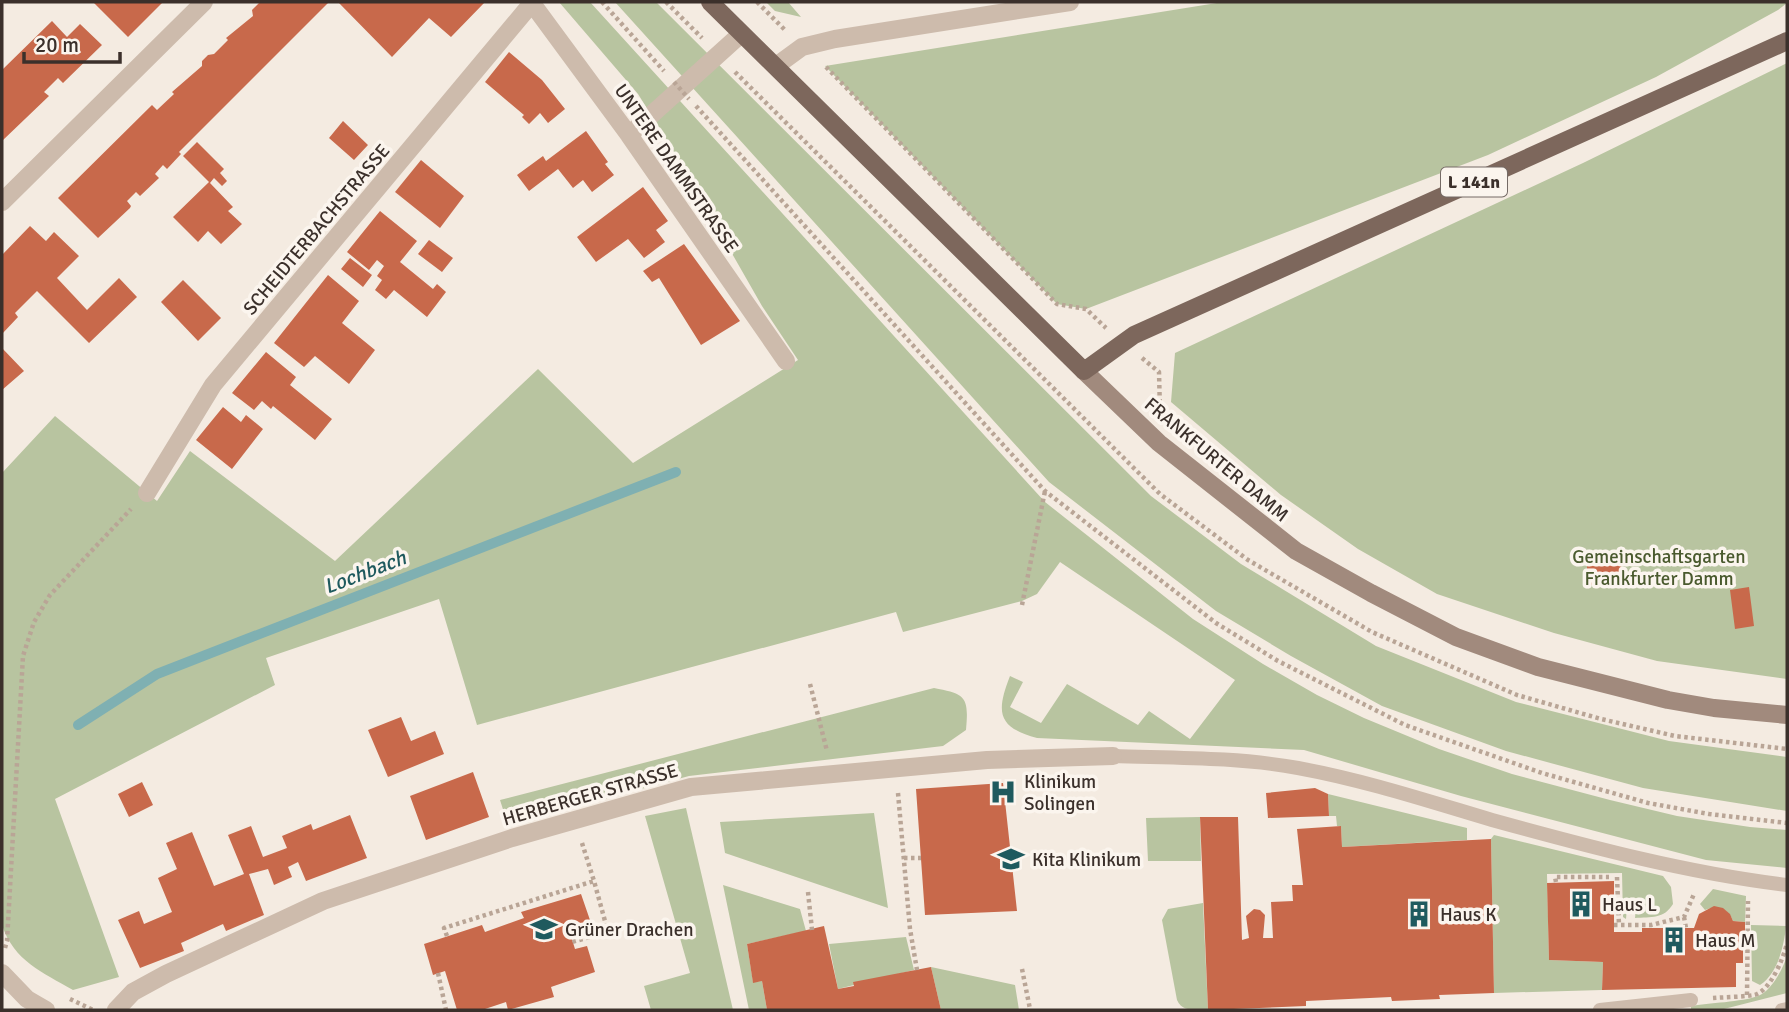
<svg xmlns="http://www.w3.org/2000/svg" width="1789" height="1012" viewBox="0 0 1789 1012" font-family="Signika,sans-serif">
<rect width="100%" height="100%" fill="#f4ebe1"/>
<path fill="#b8c4a0" d="M559 2H590L1045 502 1193 619 1263 664 1317 695 1364 718 1439 749 1512 774 1610 800 1677 816 1750 827 1787 830V868L1706 860 1461 796 1304 750 1037 738C997 727 996 712 1010 676L1023 682 1010 707 1041 723 1067 684 1138 725 1149 711 1190 739 1235 680 1060 562 1037 594 1022 601 903 632 896 612 477 725 439 599 266 658 275 685 55 799 119 977 73 990C42 972 14 961 2 925V473L55 416 157 501 190 451 335 561 538 369 633 463 798 360 762 306 670 145 638 94Z
M615 2H656L1151 496 1241 564 1376 646 1516 702 1669 741 1787 757V811L1643 788 1506 751 1382 706 1291 656 1216 611 1049 482Z
M766 2H788L801 17 775 11Z
M1223 2H1787V3L1778 10 1656 77 1488 155 1086 309 1057 304 825 66Z
M1787 63V679L1657 661 1554 633 1437 594 1358 549 1281 495 1171 402 1175 353 1583 163Z
M934 688C966 694 969 697 966 730L943 746 689 776 508 825 500 800Z
M1328 794 1467 828V840L1342 847 1341 826H1337L1336 816H1329Z
M686 808 733 1010H651L644 986 690 973 645 816Z
M874 813 888 908 725 853 720 822Z
M1200 817 1201 861H1148L1146 818Z
M1494 835 1663 876 1671 887 1673 904C1664 919 1651 917 1635 918L1636 908H1627L1626 919 1623 917 1622 873 1547 874 1549 960 1603 962 1602 990 1494 993 1491 839Z
M723 885 800 909 806 931 747 944 753 982 762 981 767 1010H749Z
M1713 889 1746 896 1745 922 1733 921C1728 908 1718 905 1705 910L1700 904Z
M1203 903 1208 1010C1196 1010 1182 1012 1177 1000L1162 920 1168 909Z
M1751 925 1786 926C1784 946 1778 973 1760 985L1752 981Z
M906 937 914 970 838 989 829 944Z
M1787 956V993L1720 1010H1691V1006C1708 1003 1742 1002 1758 996 1771 991 1783 969 1787 956Z
M931 967 1015 985 1019 1010H941Z"/>
<g fill="none" stroke-linecap="round" stroke-linejoin="round">
<path stroke="#7fb0b2" stroke-width="10" d="M78 725 157 674 676 472"/>
</g>
<path fill="#c8694b" d="M93 2H163L128 37Z
M266 2H329L179 152 181 154 167 169 163 165 155 174 159 178 140 196 136 192 127 201 131 206 130 208 98 238 58 198 152 105 157 110 174 94 172 92 202 66V61L208 55 214 54 228 40 226 38 253 16 252 10 259 3Z
M338 2H485L451 37 429 18 392 57Z
M52 21 67 37 80 24 102 45 63 83 58 78 44 92 49 96 2 141V70Z
M509 52 542 80 565 109 548 123 540 113 529 124 522 117 524 115 485 82Z
M343 121 368 145 354 160 329 138Z
M586 131 608 162 605 164 614 175 592 192 583 180 573 188 558 169 529 191 517 175 543 156 546 161Z
M197 142 224 169 220 173 227 181 222 186 214 178 210 183 233 207 228 211 242 224 221 244 208 231 198 242 173 217 209 182 183 156Z
M421 160 464 196 440 228 395 192Z
M643 187 668 221 656 230 665 242 644 258 628 239 596 262 577 237Z
M380 211 417 241 400 262 433 289 437 284 446 292 427 317 394 290 386 299 375 290 382 280 377 276 384 266 377 260 369 270 347 252Z
M30 226 46 241 54 232 79 256 57 278 87 310 119 278 137 297 89 343 37 291 15 313 18 317 2 334V255Z
M429 240 453 258 442 272 418 254Z
M684 244 740 321 701 345 659 278 652 282 643 271Z
M350 258 372 275 363 287 341 269Z
M328 275 359 301 342 323 375 350 349 384 315 356 304 367 274 343Z
M183 280 221 318 198 341 161 302Z
M2 348 24 371 2 390Z
M266 352 296 377 290 385 332 419 315 440 273 406 271 409 262 401 254 410 232 393Z
M223 407 241 422 246 415 263 429 232 469 196 440Z
M1621 562 1622 585H1587V564Z
M1749 587 1754 626 1735 629 1730 590Z
M401 717 411 741 435 731 444 754 388 777 368 730Z
M473 772 489 817 426 840 410 796Z
M142 782 153 805 129 817 118 794Z
M1003 783 1017 911 925 915 916 789Z
M1315 788 1328 794 1329 816 1268 818 1266 793Z
M350 815 367 858 306 881 298 862 288 867 292 877 274 885 268 869 249 874 264 915 226 931 223 924 181 943 184 951 140 968 118 920 139 911 144 924 172 912 158 878 177 869 166 843 192 832 214 886 244 874 228 835 251 826 263 857 287 848 282 836 311 824 313 830Z
M1200 817H1238L1242 940 1249 938 1246 916 1254 909 1260 910 1265 915 1263 938H1273L1271 902 1293 901 1292 885H1303L1297 829 1341 826 1342 847 1491 839 1494 993 1439 995 1440 999 1392 1001 1391 997 1306 1001V1006L1208 1010Z
M1614 881V932H1642V928H1694L1699 914 1714 906 1723 908 1730 914 1733 921 1745 922V949H1743V963H1736V987L1602 990 1603 962 1549 960 1547 883Z
M581 894 591 923 569 930 575 949 587 946 595 972 551 987 554 997 508 1010 506 1002 482 1010H457L445 971 433 975 424 944 482 925 485 932 524 918 521 912Z
M824 926 838 989 854 986 853 982 931 967 941 1010H767L762 981 753 983 747 944Z"/>
<g fill="none" stroke-linecap="round" stroke-linejoin="round">
<path stroke="#b9a596" stroke-width="4.5" stroke-dasharray="3.5 3.5" stroke-linecap="butt" d="M602 2 664 71
M666 2 702 38
M757 2 786 31
M826 67 1057 304 1086 309 1106 328
M735 72 1160 494 1248 560 1372 632 1517 695 1601 719 1675 736 1787 749
M696 106 1045 491 1216 623 1278 661 1405 725 1542 773 1648 803 1709 814 1787 823
M1142 358 1159 372 1160 411
M1022 605 1045 491
M810 684 827 751
M898 793 910 929 917 970
M582 843 594 881
M904 858H921
M1617 877 1619 925
M1556 882 1555 877H1609
M808 892 812 930
M1684 917 1686 928
M1614 925H1651L1684 917 1694 894
M447 936 444 928 594 881 608 932 572 942
M5 948 7 941 23 656 34 622 50 595 131 509
M1022 969 1030 1009
M438 973 446 1010
M1747 995 1748 901
M1713 998C1726 997 1741 997 1754 995 1770 992 1784 957 1787 943
M70 999 93 1010"/>
<path stroke="#cdbbac" stroke-width="14" d="M1113 756C1175 758 1237 757 1298 768 1364 780 1428 801 1492 820 1590 847 1687 873 1787 885
M1600 1010 1691 1000
M1782 1010 1787 1009"/>
<path stroke="#cdbbac" stroke-width="18" d="M531 2 629 135 786 361
M776 66 802 47 835 39 1070 2
M629 135 741 34
M2 202 204 2
M147 493 213 385 532 3
M116 1010 133 992 166 974 323 901 512 838 691 787 987 760 1113 756"/>
<path stroke="#cdbbac" stroke-width="18" d="M2 973 27 999 46 1010"/>
<path stroke="#a18a7d" stroke-width="18" d="M1084 371 1159 443 1296 551 1371 593 1456 637 1538 667 1668 700 1714 708 1787 715"/>
<path stroke="#7d675c" stroke-width="18" d="M710 2 1084 371 1134 335 1787 41"/>
<path stroke="#b9a596" stroke-width="4.5" stroke-dasharray="3.5 3.5" stroke-linecap="butt" d="M674 82 689 99"/>
</g>
<defs>
<g id="hospital-bare" transform="scale(2.1)"><path d="M-5-5h3v3.5h4V-5h3V5h-3V1.5h-4V5h-3Z" fill="#1f5a5e" stroke="#fbf5ee" stroke-width="2.5" paint-order="stroke"/></g>
<g id="school-bare" transform="scale(2.1)"><path d="M0-5L7-2L0 1L-7-2ZM-4 1L0 2.5L4 1V4Q0 6-4 4Z" fill="#1f5a5e" stroke="#fbf5ee" stroke-width="2.5" paint-order="stroke"/></g>
<g id="building-bare" transform="scale(2.1)"><path d="M-4-6H4V6H1V3H-1V6H-4ZM-2.5-4.3h1.7v1.8h-1.7ZM.8-4.3h1.7v1.8H.8ZM-2.5-1h1.7V.8h-1.7ZM.8-1h1.7V.8H.8Z" fill="#1f5a5e" stroke="#fbf5ee" stroke-width="2.5" paint-order="stroke"/></g>
</defs>
<g fill-rule="evenodd">
<use href="#hospital-bare" x="1003" y="792"/>
<use href="#school-bare" x="1011" y="859"/>
<use href="#building-bare" x="1581" y="904"/>
<use href="#building-bare" x="1419" y="914"/>
<use href="#school-bare" x="544" y="929"/>
<use href="#building-bare" x="1674" y="940"/>
</g>
<g text-anchor="middle" stroke-width="7" stroke-linejoin="round" paint-order="stroke">
<rect fill="#fbf5ee" stroke="#756b66" stroke-width="2" x="1441" y="167.5" width="66" height="29" rx="5"/>
<g font-size="18" font-weight="bold" fill="#3b302b">
<text x="1474" y="188">L 141n</text>
</g>
<g font-size="19" fill="#3b302b" stroke="#fbf5ee">
<text transform="translate(677 168) rotate(55)" y="7">UNTERE DAMMSTRASSE</text>
<text transform="translate(316 229) rotate(-50)" y="7">SCHEIDTERBACHSTRASSE</text>
<text transform="translate(1217 459) rotate(40)" y="7">FRANKFURTER DAMM</text>
<text transform="translate(590 794) rotate(-16)" y="7">HERBERGER STRASSE</text>
</g>
<g font-size="19" fill="#4a5a2e" stroke="#fbf5ee">
<text x="1659" y="563">Gemeinschaftsgarten<tspan x="1659" dy="22">Frankfurter Damm</tspan></text>
</g>
<g font-size="19" fill="#3b302b" stroke="#fbf5ee" text-anchor="start">
<text x="1024" y="788">Klinikum<tspan x="1024" dy="22">Solingen</tspan></text>
<text x="1032" y="866">Kita Klinikum</text>
<text x="1602" y="911">Haus L</text>
<text x="1440" y="921">Haus K</text>
<text x="565" y="936">Grüner Drachen</text>
<text x="1695" y="947">Haus M</text>
</g>
<g font-size="21" font-style="italic" fill="#1f5a5e" stroke="#fbf5ee">
<text transform="translate(365 572) rotate(-21)" y="7">Lochbach</text>
</g>
</g>
<rect width="1789" height="1012" fill="none" stroke="#3b302b" stroke-width="7"/>
<path d="M24 52v10h96v-10" fill="none" stroke="#3b302b" stroke-width="3.5"/>
<text x="35" y="52" font-size="21" fill="#3b302b" stroke="#fbf5ee" stroke-width="5" paint-order="stroke">20 m</text>
</svg>
